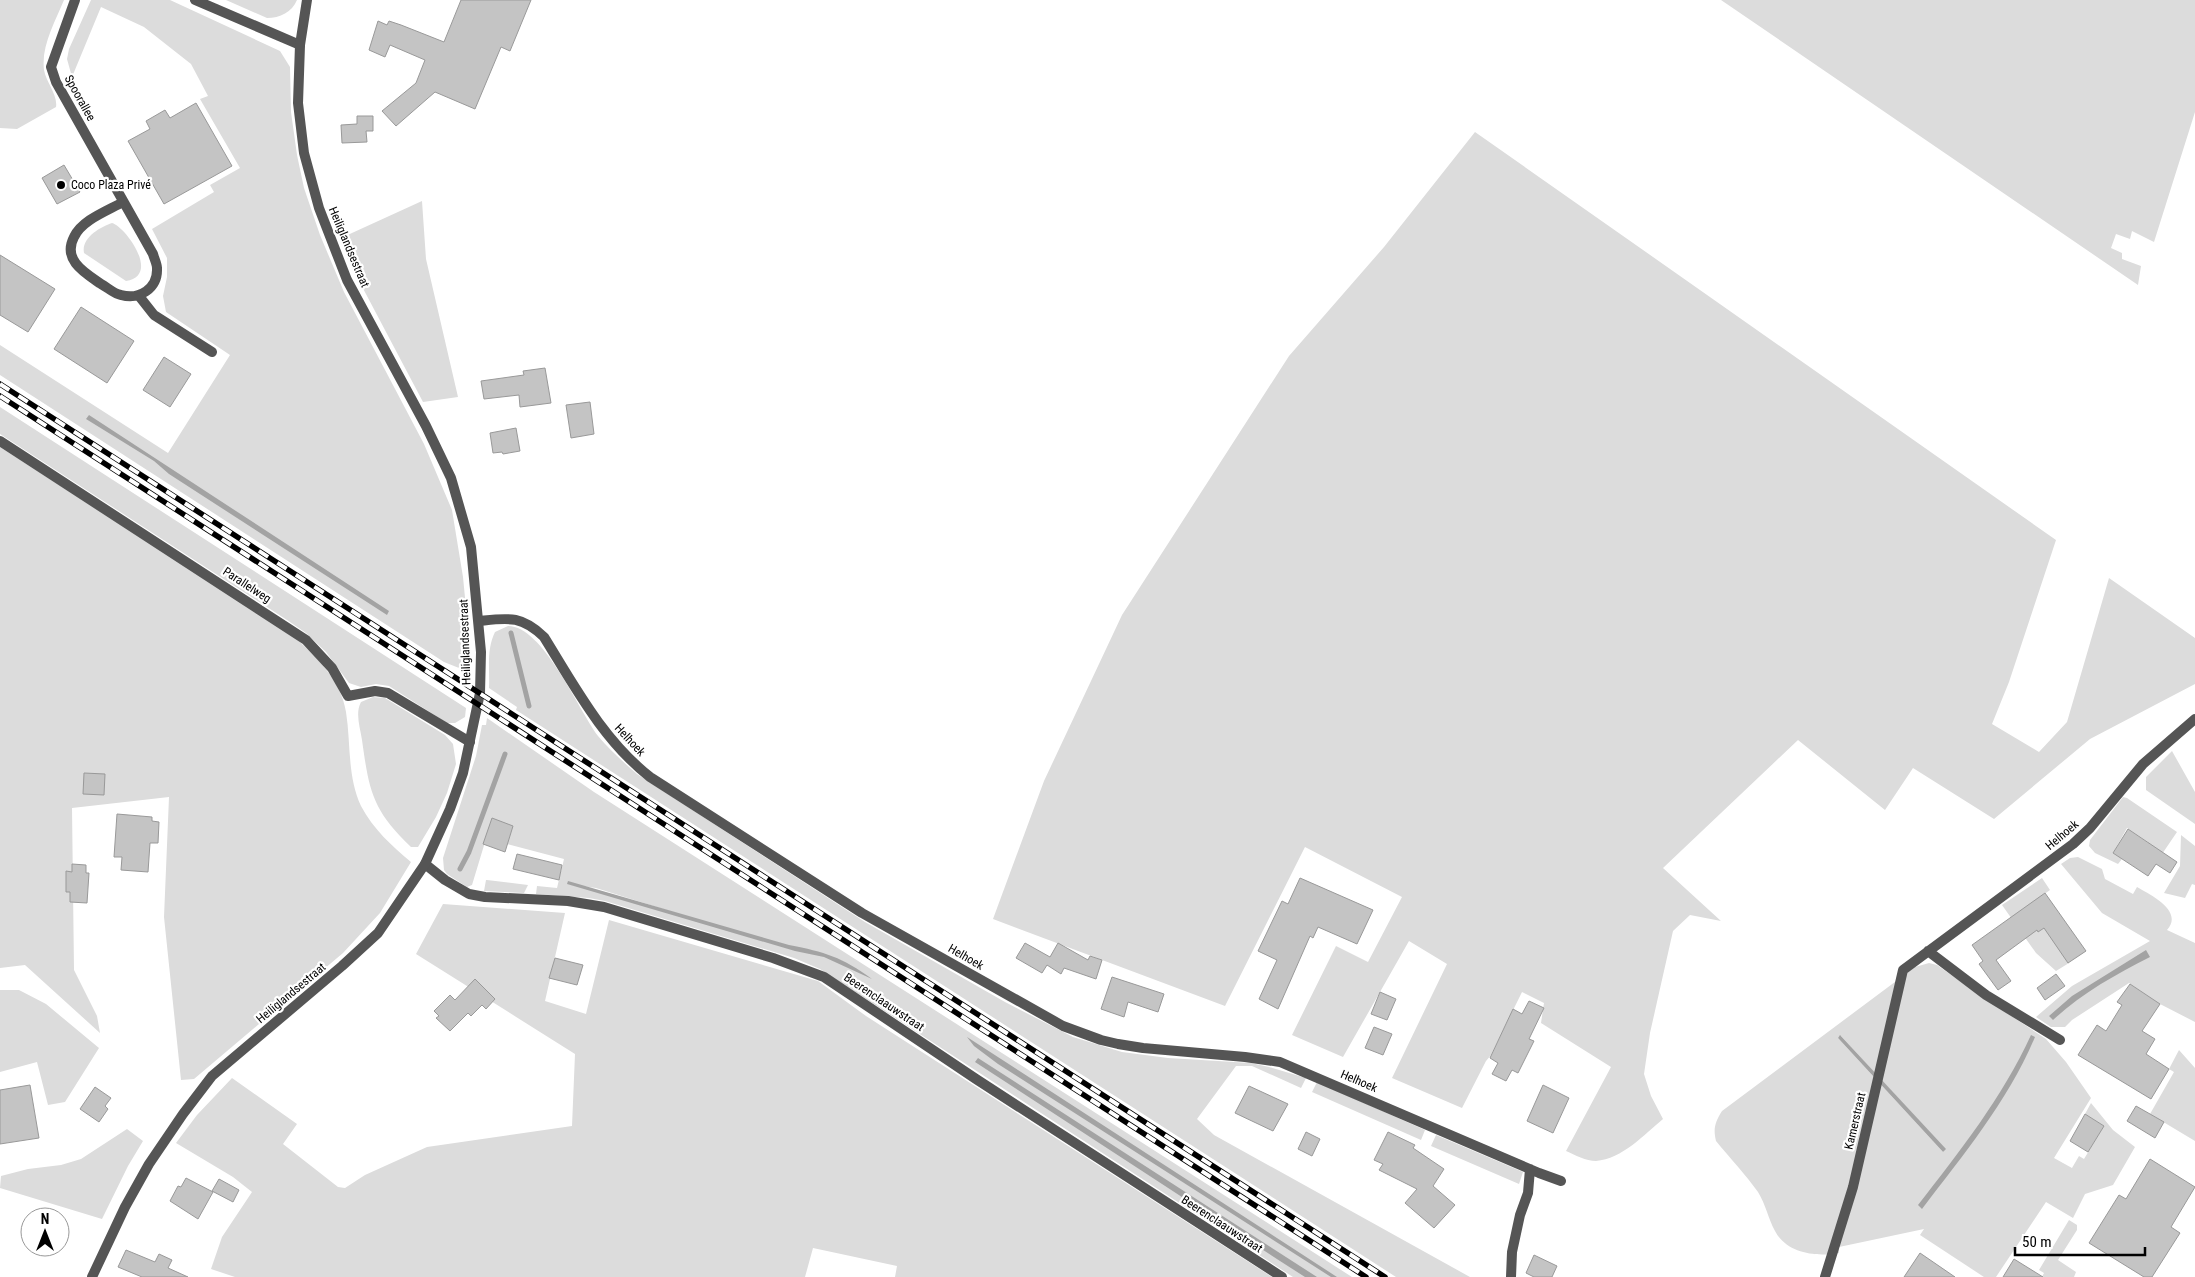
<svg xmlns="http://www.w3.org/2000/svg" width="2195" height="1277" viewBox="0 0 2195 1277" font-family="'Roboto Condensed',sans-serif">
<rect width="100%" height="100%" fill="#fff"/>
<path fill="#dcdcdc" fill-rule="evenodd" d="M0 0H64C55 22 41 46 44 70 46 82 58 95 56 107L17 129 0 128Z
M91 0H170L280 51 290 67 291 112 297 155 304 188 320 235 344 292 424 444 452 510 463 577 472 670 469 672 444 662 0 375V345L168 453 230 355 166 312 163 296 167 277V258L152 229 214 192 210 185 240 168 200 99 208 96 191 64 144 27 101 7 72 77 67 59 69 49Z
M226 0H297C292 12 280 18 267 18Z
M1721 0H2195V112L2154 242 2132 231 2130 239 2116 234 2111 248 2122 253V259L2141 266 2138 285Z
M1475 132 2056 540 2009 682 1992 724 2039 752 2067 722 2109 578 2195 638V684L2090 739 1994 819 1913 768 1885 810 1798 740 1663 868 1721 921 1690 915 1673 931 1650 1033 1644 1074 1651 1096 1663 1119C1645 1134 1622 1159 1596 1161 1586 1161 1575 1155 1566 1151L1611 1067 1541 1023 1544 1003 1522 992 1491 1055 1486 1061 1462 1108 1392 1078 1447 964 1409 941 1343 1057 1292 1035 1336 946 1368 962 1402 897 1305 847 1225 1006 993 919 1044 781 1122 615 1289 356 1384 247Z
M422 201 426 259 458 397 423 402 348 260 341 238Z
M112 223C126 227 161 276 126 281L84 253C81 238 100 227 112 223Z
M0 407 466 708 465 717 455 723H447L389 686 376 684 361 687 349 683 326 652 306 633 287 620 0 434Z
M0 447 293 636C316 656 341 680 346 712 351 743 347 776 361 806 373 829 392 846 411 862L380 913 343 953 194 1079 181 1080 164 917 169 797 72 808 74 970 97 1016 100 1033 25 965 0 968Z
M508 626C543 626 578 709 598 736 610 750 623 762 637 774L865 922 1005 1002 1073 1037 1122 1052 1168 1058 1251 1063 1269 1067 1306 1078 1301 1088 1252 1066H1236L1197 1119 1214 1135 1470 1277H1396L516 710 517 707 489 688C490 670 486 650 495 632Z
M373 697 385 698 445 735 453 744 456 764 447 793 436 817 418 847H411C372 810 369 790 362 740 360 727 355 713 361 702Z
M487 718 594 792 1352 1277H1293L820 969 794 958 605 901 589 898 536 894 537 886 557 888 564 859 507 844 513 826 492 819 472 885 467 887 447 874 444 870 443 858 476 756 482 725H486ZM568 884 596 888 794 950 593 890Z
M2172 751 2195 792V824L2146 790V777Z
M2123 797 2127 798 2177 832 2160 857 2143 849 2148 842 2127 828 2113 853 2122 859 2118 864 2095 853 2089 846 2090 840Z
M2181 835 2195 846V885L2192 884 2185 898 2164 893 2180 866Z
M2078 857 2102 869 2105 879 2133 894 2137 887C2151 895 2184 911 2167 930L2195 943V1022L2160 1004 2129 983 2072 1020 2065 1027H2051L2036 1017 2072 986 2150 941 2102 913 2061 864 2070 858Z
M2042 878 2050 890 2022 910 2038 932 2045 927 2069 963 2056 971 2036 953 2002 905Z
M486 880H487L528 885 524 893 484 891Z
M443 904 565 913 545 1001 586 1014 609 920 818 981 866 1016 1272 1277H895L897 1266 813 1248 805 1277H235L211 1269 222 1237 252 1192 233 1177 176 1143 197 1115 232 1078 297 1124 283 1144 338 1187 345 1188 365 1175 427 1147 572 1126 575 1054 416 954Z
M1929 963 1937 965 1978 994 2046 1039 2066 1062 2091 1098 2054 1158 2072 1168 2079 1156 2084 1159 2104 1126 2085 1114 2091 1103 2113 1130 2135 1147 2113 1185 2085 1194 2073 1218 2046 1202 1996 1277H1984L1920 1235 1924 1229 1839 1247V1253C1816 1257 1787 1254 1775 1231 1768 1218 1766 1205 1758 1192 1746 1175 1730 1158 1716 1141 1713 1129 1715 1122 1722 1111L1915 967ZM1841 1036 1945 1149 1943 1152 1838 1038Z
M0 990H19L46 1004 99 1048 65 1102 48 1105 37 1062 0 1072Z
M2179 1050 2195 1068V1141L2150 1114 2174 1072 2169 1069Z
M1317 1082 1425 1130 1421 1140 1312 1092Z
M127 1129 143 1141 128 1166 102 1219 0 1188 1 1176 28 1169 61 1165 81 1159Z
M1436 1135 1523 1172 1519 1184 1431 1146Z
M2069 1220 2077 1225V1230L2058 1260 2076 1272 2074 1277H2042L2044 1273 2039 1270Z"/>
<path fill="#a3a3a3" d="M89 415 389 611 387 615 169 474 154 461 86 419Z
M568 881 789 945C825 952 842 957 872 979L824 957 795 951 567 884Z
M2146 950 2150 957C2115 975 2082 993 2053 1020L2049 1016 2072 996Z
M1840 1035 1946 1149 1943 1152 1838 1038Z
M2031 1035 2035 1037C2008 1101 1964 1154 1922 1209L1918 1205C1960 1151 2002 1098 2031 1035Z
M967 1037 1337 1277H1331L998 1064 974 1046Z
M978 1058 1317 1277H1305L1280 1261 975 1062Z"/>
<g fill="none" stroke-linecap="round" stroke-linejoin="round">
<path stroke="#a3a3a3" stroke-width="5" d="M511 633 529 706
M460 869 469 852 505 754"/>
</g>
<path fill="#c4c4c4" stroke="#999" d="M461 0H531L510 51 501 47 475 109 435 92 396 126 382 111 416 83 425 60 390 45 385 57 369 50 378 21 387 25 389 21 401 25 444 42Z
M196 103 232 166 164 204 128 141 150 129 146 121 165 110 170 118Z
M357 116H373V131H366L367 142 342 143 341 125 357 124Z
M64 165 80 192 57 204 42 178Z
M0 255 55 289 28 332 0 315Z
M81 307 134 341 107 383 54 349Z
M164 357 191 374 170 407 143 390Z
M545 368 551 403 520 407 519 395 484 399 481 381 524 375 523 371Z
M590 402 594 434 571 438 566 405Z
M516 428 520 451 503 454 502 452 493 453 490 433Z
M84 773 105 774 104 795 83 794Z
M117 814 152 817V821L159 822 158 843H150L148 872 121 870 122 857H114Z
M492 818 513 826 505 852 483 844Z
M2128 829 2177 862 2170 873 2156 864 2148 876 2113 853Z
M517 854 562 865 559 880 513 869Z
M72 864 86 865V873H89L87 903 70 902V892H66V871L72 872Z
M1300 878 1373 910 1357 944 1318 927 1313 938 1310 936 1278 1009 1259 999 1277 960 1258 951 1282 901 1288 904Z
M2045 893 2086 951 2068 963 2044 928 2038 932 2037 930 1996 960 2011 981 1998 990 1979 964 1983 961 1972 945Z
M1025 943 1050 957 1058 943 1088 960 1090 956 1102 960 1096 979 1064 968 1061 974 1047 965 1042 973 1016 958Z
M555 958 583 965 577 985 549 978Z
M2056 974 2065 986 2045 1000 2037 988Z
M1112 977 1164 994 1158 1012 1128 1002 1124 1017 1101 1009Z
M475 979 495 999 486 1009 482 1005 471 1016 468 1013 450 1031 436 1018 439 1016 434 1011 450 995 455 1000Z
M2130 984 2160 1004 2142 1031 2155 1039 2146 1054 2169 1069 2151 1099 2078 1055 2097 1025 2106 1031 2122 1005 2117 1002Z
M1380 992 1396 999 1387 1020 1371 1014Z
M1529 1001 1544 1008 1529 1039 1534 1041 1518 1073 1512 1070 1506 1081 1492 1074 1498 1063 1490 1058 1513 1009 1522 1014Z
M1374 1027 1392 1034 1383 1055 1365 1048Z
M30 1085 39 1138 0 1144V1090Z
M1543 1085 1569 1098 1553 1133 1527 1121Z
M1249 1086 1288 1104 1273 1131 1235 1113Z
M95 1087 111 1098 105 1106 108 1109 99 1122 80 1109Z
M2136 1106 2164 1122 2155 1138 2127 1121Z
M2085 1114 2104 1126 2088 1152 2070 1141Z
M1306 1132 1320 1139 1312 1156 1298 1149Z
M1388 1132 1415 1145 1413 1148 1444 1169 1433 1186 1455 1205 1434 1228 1405 1203 1417 1189 1379 1170 1383 1164 1374 1160Z
M2150 1159 2195 1187 2171 1227 2180 1233 2152 1277H2144L2089 1243 2119 1195 2126 1199Z
M186 1178 213 1192 198 1219 170 1201 178 1186 181 1187Z
M219 1179 239 1190 233 1202 212 1191Z
M126 1250 155 1262 159 1254 172 1260 168 1268 188 1277H142L118 1267Z
M1920 1253 1955 1277H1904Z
M1534 1255 1557 1266 1552 1277H1534L1526 1273Z
M2014 1259 2043 1277H2003Z"/>
<g fill="none" stroke-linecap="round" stroke-linejoin="round">
<path stroke="#555" stroke-width="10" d="M75 0 51 67 56 82 153 254C154 258 157 264 157 268 158 289 139 300 121 295 114 294 107 287 101 284 85 273 62 260 74 237 82 220 107 211 123 202
M195 0 300 45
M139 296 154 315 212 352
M0 441 306 640 332 668 348 696 375 691 388 693 470 742
M479 621C508 618 521 615 544 637 575 687 603 740 650 777L862 913 1063 1026 1101 1040 1118 1044 1143 1048 1245 1057 1280 1062 1539 1173 1561 1181
M425 864 445 880 469 894 485 897 568 901 604 907 773 958 824 977 976 1079 1282 1277
M1928 951 1986 995 2060 1040
M1511 1277 1512 1252 1520 1215 1528 1193 1530 1169
M1825 1277 1853 1187 1903 970 2073 844 2090 828 2143 764 2195 719"/>
<path stroke="#555" stroke-width="10" d="M92 1277 125 1207 149 1164 183 1114 212 1076 342 966 378 933 425 864 450 809 463 773 480 693 481 652 471 547 451 478 426 426 347 280 319 208 304 153 298 103 300 45 307 0"/>
<g stroke="#000" stroke-width="5.5">
<path id="rail" d="M0 384 1385 1277
M0 396 1366 1277"/>
</g>
<use href="#rail" stroke="#fff" stroke-width="4" stroke-dasharray="11" stroke-linecap="butt"/>
</g>
<circle fill="#000" stroke="#fff" stroke-width="2" cx="61" cy="185" r="5"/>
<g text-anchor="middle" stroke-width="4.5" stroke-linejoin="round" paint-order="stroke">
<g font-size="12" fill="#000" stroke="#fff">
<text transform="translate(80 98) rotate(61)" y="4">Spoorallee</text>
<text transform="translate(349 247) rotate(67)" y="4">Heiliglandsestraat</text>
<text transform="translate(247 585) rotate(33)" y="4">Parallelweg</text>
<text transform="translate(465 642) rotate(-92)" y="4">Heiliglandsestraat</text>
<text transform="translate(630 740) rotate(47)" y="4">Helhoek</text>
<text transform="translate(2062 835) rotate(-40)" y="4">Helhoek</text>
<text transform="translate(966 957) rotate(30)" y="4">Helhoek</text>
<text transform="translate(291 993) rotate(-40)" y="4">Heiliglandsestraat</text>
<text transform="translate(884 1002) rotate(34)" y="4">Beerenclaauwstraat</text>
<text transform="translate(1359 1081) rotate(23)" y="4">Helhoek</text>
<text transform="translate(1855 1121) rotate(-77)" y="4">Kamerstraat</text>
<text transform="translate(1222 1224) rotate(33)" y="4">Beerenclaauwstraat</text>
</g>
<g font-size="12" fill="#000" stroke="#fff" text-anchor="start">
<text x="71" y="189">Coco Plaza Privé</text>
</g>
</g>
<g transform="translate(45 1232)"><circle r="24" fill="#ffffff" stroke="#999999"/>
<path d="M0-4L9 19L0 12L-9 19Z" fill="#000000"/>
<text y="-8" font-size="14" font-weight="bold" text-anchor="middle" fill="#000000">N</text>
</g>
<path d="M2015 1247v8h130v-8" fill="none" stroke="#000000" stroke-width="2.5"/>
<text x="2022" y="1247" font-size="15" fill="#000000" stroke="#ffffff" stroke-width="4" paint-order="stroke">50 m</text>
</svg>
